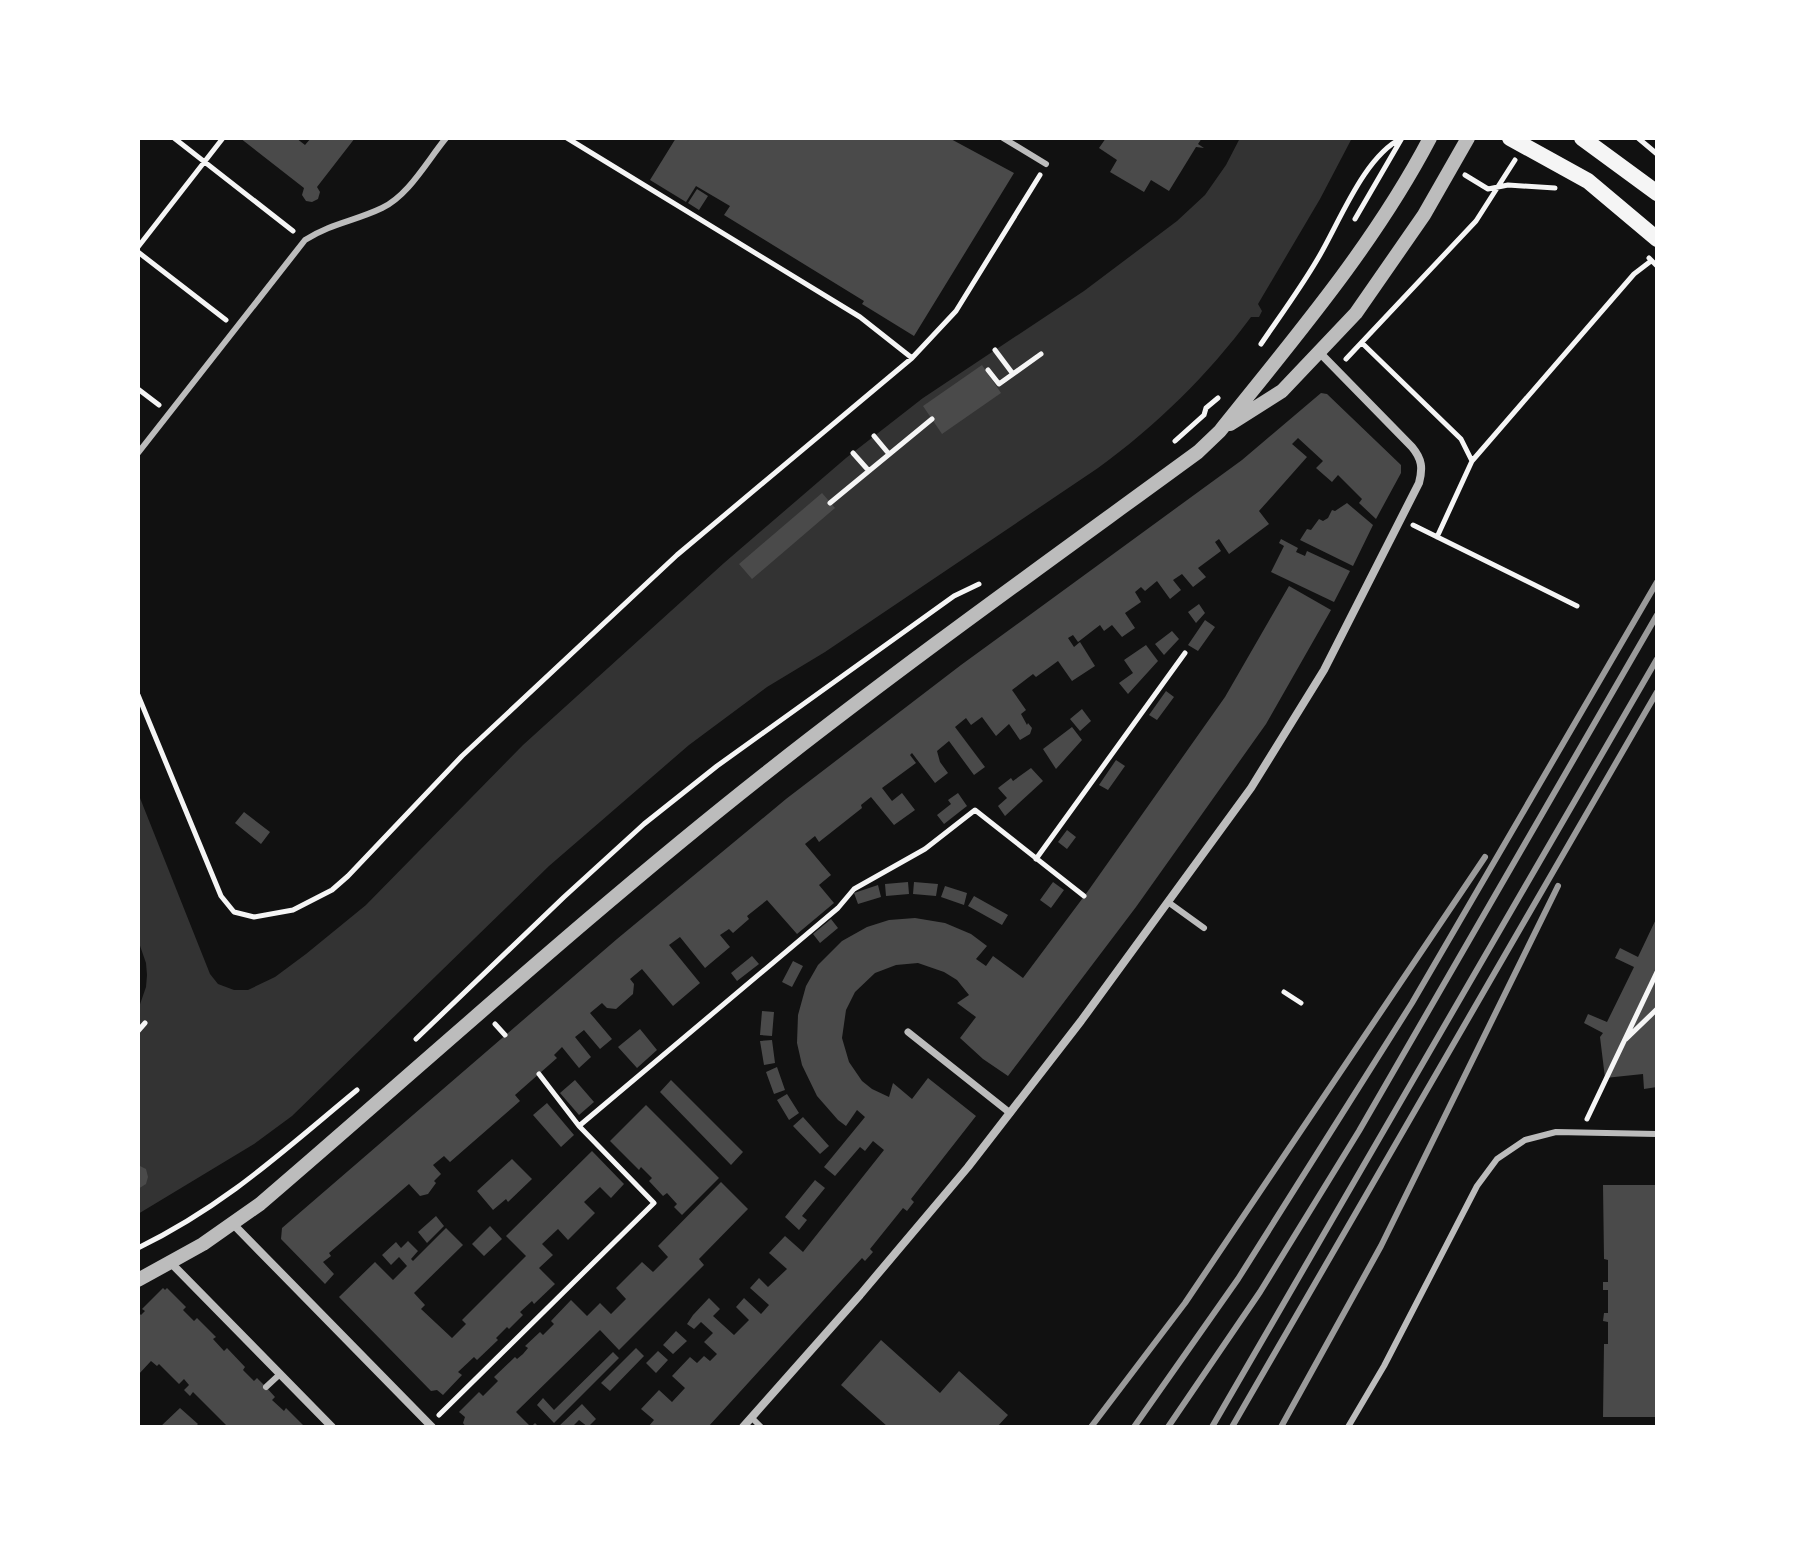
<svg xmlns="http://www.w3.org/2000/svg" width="1795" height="1565" viewBox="0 0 1795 1565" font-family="Montserrat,sans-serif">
<rect width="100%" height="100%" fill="#111"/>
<path fill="#333" d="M1240 138H1352L1320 199 1258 304 1262 311 1259 317H1251C1208 375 1156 426 1098 468L825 652 767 687 689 745 549 866 292 1116 254 1144 138 1214V1010L146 987 147 975 146 963 138 940V793L210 974 218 984 234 990H248L275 977 306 954 366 905 523 745 724 563 846 458 923 398 1084 291 1177 221 1205 195 1226 165Z"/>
<path fill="#4a4a4a" d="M240 138H296L305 145 311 138H355L317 187 320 192 318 199 312 202 306 201 302 195 304 188Z
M676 138H949L1014 173 914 336 862 304 864 301 724 215 730 206 696 186 686 202 650 180Z
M1106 138H1202L1198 144 1204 148 1196 147 1169 191 1151 180 1144 192 1110 172 1117 160 1099 148Z
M697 189 708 196 699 210 688 203Z
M982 365 1001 393 942 434 923 406Z
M1321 393 1327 394 1401 465V473L1376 519 1359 503 1362 499 1338 475 1332 482 1316 468 1323 461 1298 438 1292 444 1307 457 1259 511 1269 524 1229 554 1219 539 1215 542 1221 551 1198 568 1206 577 1193 587 1182 574 1173 580 1181 590 1170 599 1157 581 1145 591 1141 587 1135 592 1141 602 1125 613 1135 628 1122 637 1112 625 1104 631 1100 625 1078 642 1073 635 1068 638 1074 647 1080 642 1095 666 1072 681 1058 661 1036 677 1033 674 1012 690 1026 710 1021 714 1027 725 1028 723 1032 728 1030 734 1020 740 1009 724 996 736 982 717 971 725 966 718 955 727 985 767 974 775 949 741 937 751 940 762 948 773 935 783 912 753 910 755 916 763 882 788 892 801 902 793 915 810 894 825 871 797 861 805 862 808 819 842 815 836 805 844 831 875 819 885 834 903 797 934 767 900 747 916 749 919 733 933 729 929 720 935 730 947 705 968 680 937 669 945 700 983 673 1006 642 969 630 979 634 984 633 994 616 1009 607 1008 602 1003 590 1013 612 1039 600 1049 584 1030 575 1037 591 1057 579 1068 562 1047 554 1055 557 1058 515 1095 520 1101 450 1162 444 1156 433 1165 441 1174 434 1181 436 1183 428 1194 420 1196 409 1184 329 1253 331 1256 323 1262 334 1274 325 1284 281 1239 282 1228 617 939 786 799 961 665 1242 460Z
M822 493 835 508 752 579 739 564Z
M1347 503 1373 525 1353 566 1300 540 1307 529 1311 530 1319 519 1323 521 1328 518 1332 510 1335 511Z
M1281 539 1298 548 1296 552 1305 556 1307 551 1350 571 1334 602 1271 572 1284 546 1279 543Z
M1289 586 1331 610 1266 724 1136 907 1008 1076 983 1059 960 1038 976 1017 957 1003 969 995 957 980 944 972 918 963 896 965 875 973 855 992 846 1010 842 1038 849 1062 862 1081 872 1089 889 1097 893 1083 912 1099 928 1078 976 1116 911 1199 914 1202 907 1211 903 1208 870 1249 873 1252 865 1261 862 1258 708 1427H648L654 1420 641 1409 659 1390 672 1402 685 1388 672 1376 690 1357 697 1363 704 1356 710 1361 717 1354 704 1342 713 1333 701 1322 694 1329 687 1324 693 1315 709 1298 720 1309 713 1316 734 1335 749 1320 736 1307 744 1298 761 1314 769 1305 750 1288 759 1278 768 1287 787 1269 769 1253 785 1236 803 1252 884 1150 873 1141 865 1151 860 1147 835 1176 824 1167 865 1117 857 1110 846 1126 838 1120 817 1096 802 1065 797 1043 798 1015 806 986 818 965 842 941 867 927 889 920 915 918 945 923 971 934 987 946 976 959 986 966 993 956 1023 978 1088 891 1225 697Z
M1199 604 1205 613 1196 623 1188 612Z
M1205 620 1215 627 1198 651 1188 645Z
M1172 631 1179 639 1164 655 1155 644Z
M1146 645 1158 661 1128 694 1119 683 1133 673 1124 660Z
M1166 691 1174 697 1157 720 1149 715Z
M1082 709 1091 721 1080 731 1070 719Z
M1072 727 1082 740 1056 769 1043 749Z
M1116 760 1125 766 1108 790 1099 785Z
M1031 768 1043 781 1005 816 998 806 1007 798 998 788 1011 778 1013 781Z
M958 793 967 806 944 824 937 815 951 804 948 800Z
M244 812 270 832 261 844 235 823Z
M1067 830 1076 837 1067 849 1058 842Z
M908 882 909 894 886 896 885 884Z
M914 882 938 884 936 896 913 894Z
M1053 882 1064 890 1051 908 1040 900Z
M878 885 881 897 858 904 854 893Z
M945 886 967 893 964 905 941 897Z
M974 896 1008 915 1002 925 968 906Z
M1657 917V1087L1644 1089 1643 1074 1605 1078 1600 1037 1603 1033 1584 1023 1588 1014 1607 1022 1634 967 1615 958 1620 948 1638 957Z
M831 919 838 928 820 943 813 934Z
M752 956 759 964 737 981 731 973Z
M793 961 803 966 792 987 782 982Z
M762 1011 774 1012 772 1036 760 1035Z
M640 1029 657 1050 637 1068 618 1047Z
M772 1040 775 1063 764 1065 760 1041Z
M777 1067 785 1090 774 1094 766 1072Z
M575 1080 594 1102 579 1115 560 1093Z
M671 1080 743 1152 731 1165 660 1092Z
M787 1094 799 1113 789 1120 777 1100Z
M547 1103 574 1135 561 1147 533 1115Z
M646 1105 719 1178 682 1215 674 1207 677 1204 667 1193 663 1196 649 1181 652 1178 641 1167 639 1170 610 1141Z
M803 1117 829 1146 820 1154 793 1126Z
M592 1151 624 1184 611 1198 600 1187 584 1202 595 1213 568 1240 558 1229 542 1244 553 1255 539 1268 555 1284 534 1304 532 1301 520 1312 523 1315 509 1329 507 1327 496 1338 498 1340 477 1360 474 1357 458 1372 462 1375 443 1395 437 1390 431 1391 339 1297 375 1262 393 1280 407 1266 399 1257 391 1265 382 1255 396 1242 401 1248 408 1241 418 1251 411 1259 413 1261 446 1228 463 1245 414 1293 425 1305 421 1309 452 1338 466 1324 462 1320 526 1256 506 1236Z
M512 1159 532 1179 508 1202 506 1199 493 1210 477 1191Z
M138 1165 146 1169 148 1177 146 1184 138 1189Z
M815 1180 825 1188 802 1216 807 1220 799 1230 785 1217Z
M721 1182 748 1209 699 1259 704 1265 619 1350 600 1330 516 1412 531 1427 535 1423 539 1427H466L463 1423 465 1417 459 1412 479 1392 483 1396 498 1381 494 1377 515 1357 517 1359 523 1354 528 1348 525 1346 540 1332 543 1335 554 1324 551 1321 571 1300 587 1316 600 1303 611 1314 626 1299 616 1288 642 1262 653 1272 668 1257 658 1246Z
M1603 1185H1657V1417H1603L1604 1344H1608V1322L1603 1321 1604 1313H1608V1290H1603V1282H1608V1260L1604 1259Z
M436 1216 444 1226 427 1243 418 1232Z
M490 1226 502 1239 484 1256 472 1244Z
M163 1288 165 1290 167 1288 186 1307 183 1310 194 1321 197 1318 216 1337 213 1339 224 1351 227 1348 245 1367 243 1370 254 1381 257 1378 266 1387 275 1397 272 1400 284 1411 286 1408 305 1427H228L193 1392 190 1396 184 1390 189 1385 184 1379 179 1384 159 1364 157 1366 151 1361 138 1375V1312L141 1315 145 1311 142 1309Z
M676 1331 687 1341 673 1354 663 1345Z
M881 1340 940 1393 959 1371 1008 1415 997 1427H888L841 1385Z
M636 1348 644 1356 610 1391 601 1383Z
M658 1351 668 1360 656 1373 646 1363Z
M613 1352 619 1358 554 1423 537 1405 543 1398 554 1410Z
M582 1404 596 1419 588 1427 579 1420 572 1427H558Z
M180 1408 198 1424 195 1427H160Z"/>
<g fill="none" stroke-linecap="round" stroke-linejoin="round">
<path stroke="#f5f5f5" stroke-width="5" d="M174 138 293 231
M567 138 860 317 912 358 956 311 1040 175
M1638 138 1657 154
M1465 175 1488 189 1508 185 1555 188
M1355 219 1402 138
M138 247 223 138
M138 252 226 320
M1649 258 1657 266
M1261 344C1280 316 1300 289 1317 260 1339 224 1363 157 1402 138
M1363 344 1461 439 1472 461
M995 350 1013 374
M1346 359 1476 221 1515 160
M988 370 999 384 1041 354
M138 389 159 405
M874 436 889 454
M1175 441 1204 415 1206 408 1218 398
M853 453 869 471
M830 503 932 419
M1413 525 1577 606
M1437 537 1472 461 1634 274 1651 261
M138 695 221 896 234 912 254 917 293 910 332 890 348 876 462 756 677 555 912 358
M1036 859 1185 653
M1284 992 1301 1003
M495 1024 505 1035
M138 1031 145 1023
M416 1039 564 897 644 824 717 766 954 596 979 584
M1626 1039 1657 1009
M1587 1119 1657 972
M579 1126 838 908 854 889 925 849 975 810 1084 896
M138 1248C226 1205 283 1151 357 1090
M439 1415 654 1203 579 1126 539 1074"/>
<path stroke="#bcbcbc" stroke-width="6" d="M1003 138 1046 164
M138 453 305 240C332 223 355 221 382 208 409 195 427 161 446 138
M1168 902 1204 928
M266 1387 280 1374
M751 1417 761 1427
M1348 1427 1384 1366 1477 1186 1497 1159 1525 1140 1556 1132 1657 1134"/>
<path stroke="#bcbcbc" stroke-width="7" d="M908 1032 1010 1113"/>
<path stroke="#bcbcbc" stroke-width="8" d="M233 1224 432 1427
M171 1263 332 1427
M743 1427 860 1295 968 1167 1081 1021 1251 788 1324 670 1419 483C1423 468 1422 459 1412 447L1320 353"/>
<path stroke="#bcbcbc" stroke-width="14" d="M1230 424 1282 391 1356 313 1424 215 1468 138
M138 1280 203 1244 260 1204C428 1060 592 910 766 773 907 662 1053 558 1198 452L1220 431C1295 337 1374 245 1430 138"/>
<path stroke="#f5f5f5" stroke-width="16" d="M1510 138 1588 181 1657 239
M1582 138 1657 193"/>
<path stroke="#9a9a9a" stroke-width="6" d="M1091 1427 1185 1303 1485 857
M1134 1427 1238 1279 1412 1003 1657 582
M1168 1427 1260 1292 1359 1131 1657 615
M1212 1427 1657 659
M1232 1427 1657 692
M1281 1427 1381 1246 1558 886"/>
</g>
<rect width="1795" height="1565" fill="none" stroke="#ffffff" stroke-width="280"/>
</svg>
